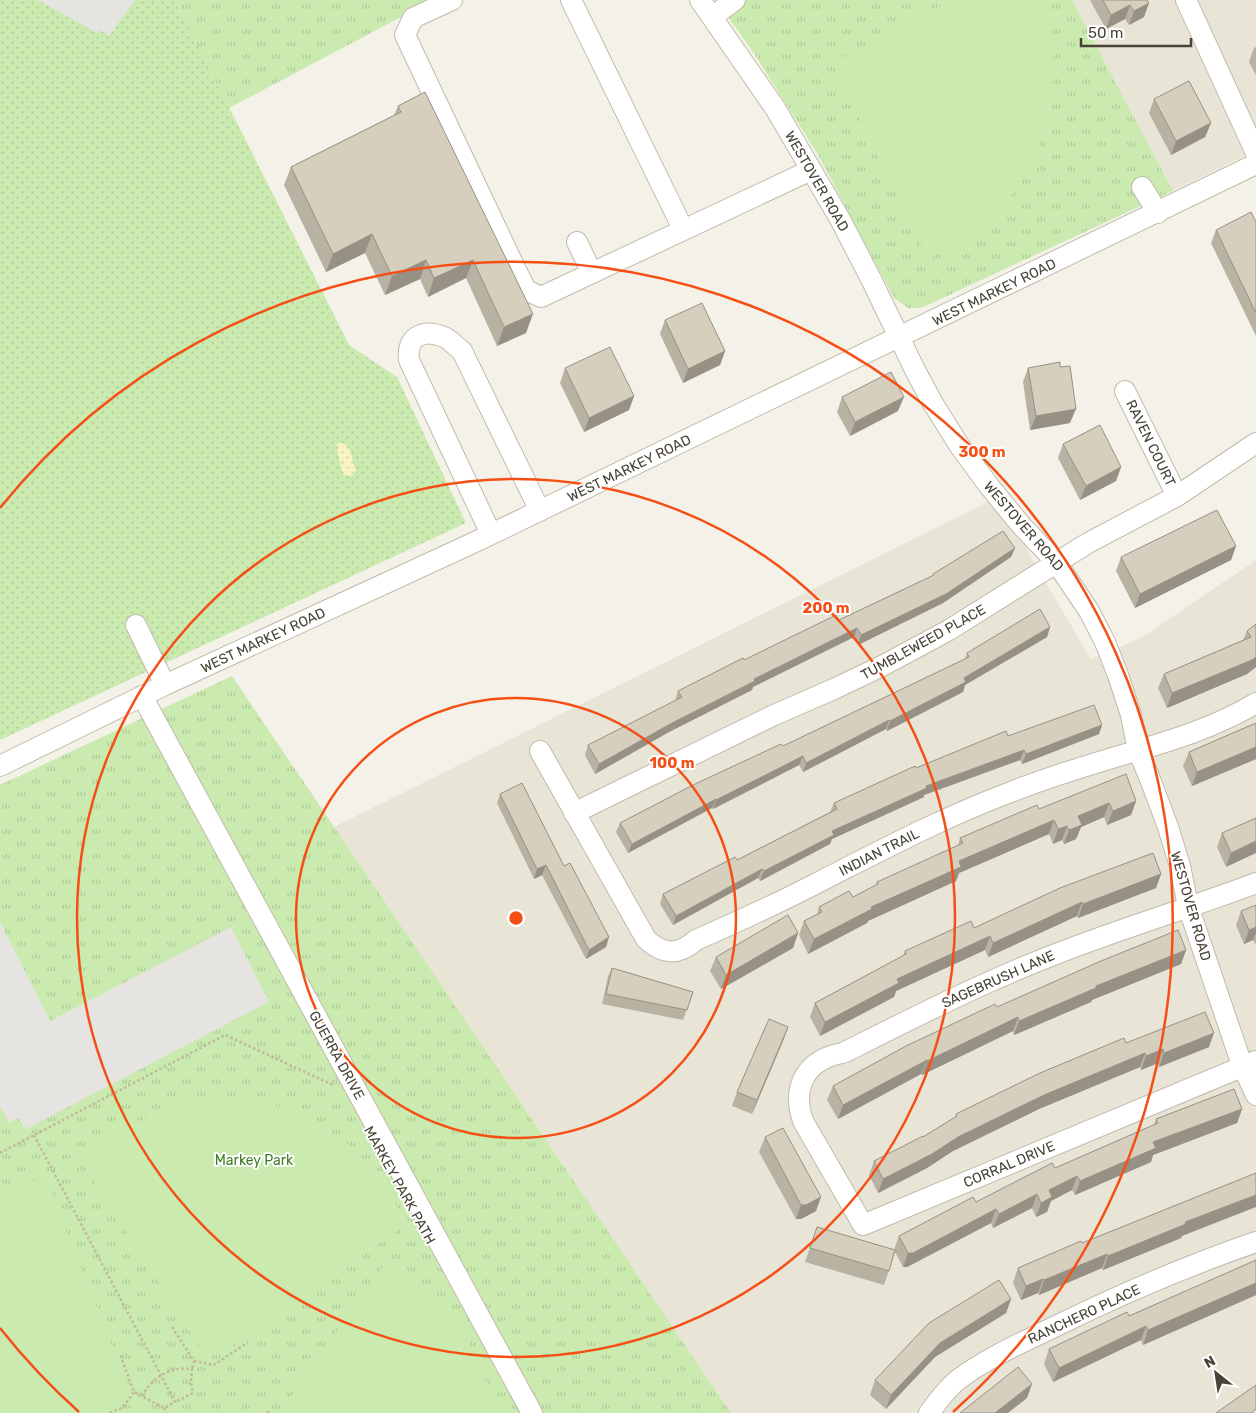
<svg xmlns="http://www.w3.org/2000/svg" width="1256" height="1413" viewBox="0 0 1256 1413" font-family="Rubik,sans-serif">
<defs>
<pattern id="grass-dots" width="8" height="8" patternUnits="userSpaceOnUse" patternTransform="scale(1.25)"><rect width="8" height="8" fill="#caeab0"/><path d="M2 2h.1M6 6h.1" fill="none" stroke="#afca98" stroke-width="1.8" stroke-linecap="round"/></pattern>
<pattern id="sand-dots" width="8" height="8" patternUnits="userSpaceOnUse" patternTransform="scale(1.25)"><rect width="8" height="8" fill="#f9f3c3"/><path d="M2 2h.1M6 6h.1" fill="none" stroke="#d7d2a8" stroke-width="1.8" stroke-linecap="round"/></pattern>
<pattern id="park-tufts" width="24" height="20" patternUnits="userSpaceOnUse" patternTransform="scale(1.25)"><rect width="24" height="20" fill="#caeab0"/><path d="M3 7l-1-3M5 7V3M7 7l1-3M15 17l-1-3M17 17v-4M19 17l1-3" fill="none" stroke="#afca98"/></pattern>
</defs>
<rect width="100%" height="100%" fill="#f4f2e8"/>
<path fill="#e8e4d6" d="M1072 0H1256V150L1173 191Z
M1002 495 1033 561 1091 659 1141 638 1256 560V1413H731L334 827Z"/>
<path fill="url(#grass-dots)" d="M0 0H175L349 345 397 377 466 523 0 740Z"/>
<path fill="url(#sand-dots)" d="M341 442C353 447 351 459 356 470L352 476 344 475C341 471 337 449 337 444Z"/>
<path fill="url(#park-tufts)" d="M175 0H436L405 15 229 108Z
M716 0H1072L1173 191 921 308H908L894 298 817 153 753 52Z
M232 676 731 1413H0V785Z"/>
<path fill="#caeab0" d="M952 0H1039L1053 42 1054 78 1045 132 1029 169 1004 206 965 240 928 259 832 63Z
M225 1100 270 1103 317 1122 352 1147 379 1176 407 1224 219 1355 203 1352 82 1162 131 1124 176 1106Z
M45 1177 129 1388 122 1402 86 1413H0V1191Z
M386 1262 422 1286 449 1311 473 1350 491 1393 492 1413H279Z"/>
<path fill="#e5e4e0" d="M38 0H135L109 36 100 30 97 33Z
M0 922 50 1021 231 927 269 1002 26 1129 18 1118 9 1123 0 1106Z"/>
<g fill="none" stroke-linecap="round" stroke-linejoin="round">
<g stroke="#c0bbaa" stroke-width="22">
<path id="minor" d="M452 0 413 18 405 35 516 270 526 290 541 297 811 170
M571 0 683 229
M700 0 775 108 841 221 871 279 914 368 932 402 959 445 989 486 1021 525 1056 562 1089 611 1105 642 1118 675 1131 715 1138 750 1150 779 1168 827 1180 866 1188 906 1242 1065 1256 1095
M1186 0 1256 153
M712 17 735 0
M1142 187 1158 213
M577 242 592 273
M1125 391 1177 496
M491 534 409 360C406 337 423 328 444 337 450 339 456 347 462 351L540 511
M136 625 165 685
M142 696 532 1413
M540 751 646 939C663 955 678 956 696 940 737 922 779 903 819 882 882 850 944 817 1011 792 1046 778 1082 767 1119 756 1166 742 1213 729 1256 703
M0 766 165 685 475 542 1256 164
M574 813 772 716 836 688 882 666 949 630 1088 543 1177 496 1256 443
M1256 883C1190 908 1122 928 1056 954 983 982 913 1018 843 1053 807 1059 791 1086 803 1121L863 1225 1256 1061
M929 1413C938 1401 947 1388 959 1379 987 1358 1021 1343 1052 1328 1119 1295 1186 1266 1256 1242"/>
</g>
<path stroke="#c2b89b" stroke-width="2.5" stroke-dasharray="2.5 2.5" stroke-linecap="butt" d="M34 1135 175 1402 164 1408 134 1392 120 1354
M0 1153 225 1035 333 1085
M172 1327 194 1361 192 1369
M194 1361 214 1365 248 1342
M142 1396C153 1377 170 1366 192 1369L191 1383 193 1393 175 1402
M164 1408 167 1413
M110 1413 123 1407 134 1392
M267 1413 270 1409"/>
<use href="#minor" stroke="#fff" stroke-width="20"/>
</g>
<path fill="#b8b2a3" d="M1090 0H1147L1144 17 1129 25 1125 19 1106 29Z
M1256 47V75L1249 62 1254 48Z
M1154 99 1211 123 1205 137 1171 155 1149 113Z
M398 106 526 333 497 346 466 278 428 297 420 279 385 295 365 253 326 272 284 185 291 167 394 115Z
M1256 222V336L1211 243 1216 230Z
M665 320 725 351 720 365 683 383 660 334Z
M565 368 634 396 629 410 584 432 560 383Z
M1028 368 1070 423 1030 430 1023 382Z
M842 397 898 411 850 436 837 412Z
M1063 444 1121 467 1116 481 1080 500 1058 458Z
M1236 546 1231 560 1135 608 1116 571 1121 557Z
M1015 548 1011 557 943 603 858 645 854 637 753 687 752 690 669 732 595 774 585 755 588 745 675 701 678 691 744 660 839 620 932 576 933 574Z
M1256 624V667L1247 674 1167 708 1158 688 1164 674 1243 640 1247 631Z
M1050 627 1047 637 965 685 963 692 887 731 886 729 803 772 799 765 713 809 712 808 628 853 616 832 620 823 783 746 965 659 967 653Z
M1256 723V759L1192 786 1183 766 1189 752Z
M1102 725 1099 734 1022 764 1020 760 924 795V797L832 839 830 844 760 881 758 878 673 925 660 904 663 894 737 860 830 812 834 803 916 768 1008 736Z
M500 794 564 866 609 937 606 947 586 959 542 875 534 879 497 803Z
M1136 801 1131 815 1107 825 1104 817 1081 827 1076 839 1064 844 1062 840 1053 844 1049 834 959 873 956 881 868 921 867 923 808 954 799 935 804 921 817 914 819 907 853 897 876 885 877 882 958 846 960 838 1039 809Z
M1256 818 1226 867 1217 847 1222 833Z
M1161 874 1156 888 1078 918 1077 916 988 957 985 950 896 991 894 997 820 1036 810 1017 815 1003 903 956 905 951 974 928Z
M1256 905V945L1253 940 1244 944 1236 925 1241 911Z
M798 933 793 948 721 989 710 971 716 957Z
M1186 950 1181 964 1092 1000 1091 1002 1014 1035 1013 1031 922 1075 921 1074 838 1119 827 1100 833 1086 997 1007Z
M612 968 693 992 683 1020 602 1004 608 977Z
M788 1027 783 1041 752 1114 732 1106 737 1092Z
M1126 1043 1209 1047 1159 1067 1158 1063 1141 1070 1140 1067 1039 1109 953 1151 927 1168 878 1193 869 1175 874 1161 923 1137 955 1117 956 1114Z
M1242 1109 1237 1123 1153 1155 1151 1162 1075 1195 1072 1190 1051 1201 1047 1212 1036 1217 1032 1208 993 1228 991 1223 907 1267H903L895 1252 884 1285 805 1262 817 1227 894 1250 899 1236 1154 1125 1156 1119Z
M765 1137 816 1211 801 1219H796L759 1152Z
M1182 1236 1181 1238 1103 1270 1102 1268 1039 1295 1038 1293 1021 1300 1013 1283 1018 1268 1082 1243Z
M1256 1260V1295L1143 1345 1141 1340 1053 1382 1044 1364 1049 1349 1129 1316Z
M1011 1299 1006 1313 935 1357 886 1409 870 1395 875 1380Z"/>
<path fill="#969184" d="M1149 3 1144 17 1129 25 1134 11Z
M1130 5 1125 19 1106 29 1111 15Z
M1211 123 1205 137 1171 155 1176 141Z
M372 234 365 253 326 272 333 254Z
M426 260 420 279 385 295 392 276Z
M473 260 466 278 428 297 434 278Z
M533 314 526 333 497 346 504 327Z
M725 351 720 365 683 383 688 369Z
M634 396 629 410 584 432 589 418Z
M904 397 898 411 850 436 855 422Z
M1076 409 1070 423 1030 430 1036 416Z
M1121 467 1116 481 1080 500 1086 486Z
M1236 546 1231 560 1135 608 1140 594Z
M1015 548 1011 557 943 603 858 645 861 635Z
M1050 627 1047 637 965 685 963 692 887 731 890 721Z
M857 628 854 637 753 687 752 690 669 732 595 774 599 764 672 723 754 679Z
M1256 657V667L1247 674 1167 708 1172 693Z
M889 720 886 729 803 772 806 763Z
M1102 725 1099 734 1022 764 1026 754Z
M1256 747V759L1192 786 1197 772Z
M1024 750 1020 760 924 795V797L832 839 830 844 760 881 764 871 832 831 926 786Z
M803 756 799 765 713 809 716 800Z
M716 799 712 808 628 853 632 844Z
M1136 801 1131 815 1107 825 1113 811Z
M1109 803 1104 817 1081 827 1076 839 1064 844 1069 830 1078 816Z
M1054 820 1049 834 959 873 956 881 868 921 867 923 808 954 814 939 871 907 959 861Z
M1067 826 1062 840 1053 844 1058 829Z
M1256 841V853L1226 867 1231 853Z
M546 865 542 875 534 879 537 869Z
M762 869 758 878 673 925 676 916Z
M1161 874 1156 888 1078 918 1083 904Z
M1082 902 1077 916 988 957 993 943Z
M1256 927V933L1253 940 1244 944 1249 930Z
M798 933 793 948 721 989 726 975Z
M990 936 985 950 896 991 894 997 820 1036 825 1022 897 979Z
M609 937 606 947 586 959 589 950Z
M1186 950 1181 964 1092 1000 1091 1002 1014 1035 1019 1021 1096 986Z
M1018 1017 1013 1031 922 1075 927 1061Z
M788 1027 783 1041 752 1114 757 1100Z
M1214 1033 1209 1047 1159 1067 1164 1053Z
M1163 1049 1158 1063 1141 1070 1146 1056Z
M1145 1053 1140 1067 1039 1109 953 1151 927 1168 878 1193 883 1179 958 1137 1044 1095Z
M927 1060 921 1074 838 1119 843 1105Z
M1242 1109 1237 1123 1153 1155 1151 1162 1075 1195 1080 1181 1153 1142Z
M1077 1176 1072 1190 1051 1201 1047 1212 1036 1217 1041 1203 1049 1190Z
M1037 1194 1032 1208 993 1228 999 1214Z
M1256 1195V1207L1182 1236 1181 1238 1103 1270 1108 1256 1185 1222Z
M821 1197 816 1211 801 1219H796L801 1205Z
M996 1209 991 1223 907 1267H903L908 1253Z
M1107 1254 1102 1268 1039 1295 1044 1280Z
M1043 1279 1038 1293 1021 1300 1026 1286Z
M1256 1283V1295L1143 1345 1148 1330Z
M1011 1299 1006 1313 935 1357 886 1409 891 1395 940 1343Z
M1146 1326 1141 1340 1053 1382 1059 1368Z
M1032 1384 1027 1398 1008 1413H995Z"/>
<path fill="#d6cfbd" stroke="#969184" d="M1103 0H1147L1149 3 1134 11 1130 5 1111 15Z
M1189 81 1211 123 1176 141 1154 99Z
M425 92 533 314 504 327 473 260 434 278 426 260 392 276 372 234 333 254 291 167 401 112 398 106Z
M1251 212 1256 222V313L1216 230Z
M702 303 725 351 688 369 665 320Z
M610 347 634 396 589 418 565 368Z
M1060 362V367L1070 366 1076 409 1036 416 1028 368Z
M891 372 904 397 855 422 842 397Z
M1100 425 1121 467 1086 486 1063 444Z
M1217 510 1236 546 1140 594 1121 557Z
M1003 531 1015 548 946 594 861 635 857 628 754 679 755 681 672 723 599 764 588 745 682 697 678 691 743 658 744 660 836 615 839 620 934 575 933 574Z
M1040 609 1050 627 964 678 966 682 890 721 889 720 806 763 803 756 716 800V799L632 844 620 823 693 785 781 744 783 746 969 657 967 653Z
M1256 624V657L1252 660 1172 693 1164 674 1251 637 1247 631Z
M1094 705 1102 725 1026 754 1024 750 926 786 927 788 832 831 834 835 764 871 762 869 676 916 663 894 735 857 737 860 837 809 834 803 915 766 916 768 1006 731 1008 736Z
M1256 723V747L1197 772 1189 752Z
M1126 774 1136 801 1113 811 1109 803 1078 816 1082 825 1069 830 1067 826 1058 829 1054 820 959 861 961 867 871 907 872 909 814 939 804 921 822 912 819 907 849 891 853 897 878 884 877 882 963 843 960 838 1037 805 1039 809Z
M522 783 564 866 570 863 609 937 589 950 546 865 537 869 500 794Z
M1256 818V841L1231 853 1222 833Z
M1153 853 1161 874 1083 904 1082 902 993 943 990 936 897 979 899 983 825 1022 815 1003 906 954 905 951 971 921 974 928 1060 888Z
M1256 905V927L1249 930 1241 911Z
M788 915 798 933 726 975 716 957Z
M1178 930 1186 950 1096 986V988L1019 1021 1018 1017 927 1061V1060L843 1105 833 1086 906 1046 995 1004 997 1007 1101 961Z
M612 968 693 992 687 1010 606 994Z
M1205 1012 1214 1033 1164 1053 1163 1049 1146 1056 1145 1053 1044 1095 958 1137 932 1154 883 1179 874 1161 923 1136V1137L957 1116 956 1114 1040 1073 1124 1038 1126 1043Z
M769 1019 788 1027 757 1100 737 1092Z
M1234 1089 1242 1109 1153 1142 1156 1148 1080 1181 1077 1176 1049 1190 1052 1197 1041 1203 1037 1194 999 1214 996 1209 913 1253H908L899 1236 973 1197 976 1202 1052 1163 1055 1168 1158 1123 1156 1119Z
M783 1128 821 1197 806 1205H801L765 1137Z
M1256 1173V1195L1185 1222 1186 1224 1108 1256 1107 1254 1044 1280 1043 1279 1026 1286 1018 1268 1081 1241 1082 1243Z
M817 1227 895 1250 889 1271 810 1248Z
M1256 1260V1283L1148 1330 1146 1326 1059 1368 1049 1349 1127 1312 1129 1316Z
M999 1280 1011 1299 940 1343 891 1395 875 1380 929 1323Z
M1018 1367 1032 1384 995 1413H960Z
M1256 1385V1409L1251 1413H1216Z"/>
<g fill="none" stroke="#f64f16" stroke-width="2.5">
<circle cx="516" cy="918" r="220"/>
<circle cx="516" cy="918" r="439"/>
<path d="M79 1412A659 659 0 0 1 0 1328M0 508A659 659 0 1 1 953 1412"/>
</g>
<g text-anchor="middle" stroke-width="4" stroke-linejoin="round" paint-order="stroke">
<g font-size="14" fill="#484336" stroke="#fff">
<text transform="translate(817 181) rotate(60)" y="5">WESTOVER ROAD</text>
<text transform="translate(994 292) rotate(-26)" y="5">WEST MARKEY ROAD</text>
<text transform="translate(1151 443) rotate(64)" y="5">RAVEN COURT</text>
<text transform="translate(629 468) rotate(-26)" y="5">WEST MARKEY ROAD</text>
<text transform="translate(1024 526) rotate(49)" y="5">WESTOVER ROAD</text>
<text transform="translate(263 640) rotate(-25)" y="5">WEST MARKEY ROAD</text>
<text transform="translate(923 642) rotate(-29)" y="5">TUMBLEWEED PLACE</text>
<text transform="translate(879 852) rotate(-27)" y="5">INDIAN TRAIL</text>
<text transform="translate(1191 906) rotate(74)" y="5">WESTOVER ROAD</text>
<text transform="translate(998 979) rotate(-24)" y="5">SAGEBRUSH LANE</text>
<text transform="translate(337 1055) rotate(61)" y="5">GUERRA DRIVE</text>
<text transform="translate(1009 1164) rotate(-23)" y="5">CORRAL DRIVE</text>
<text transform="translate(400 1185) rotate(61)" y="5">MARKEY PARK PATH</text>
<text transform="translate(1084 1314) rotate(-25)" y="5">RANCHERO PLACE</text>
</g>
<g font-size="14" fill="#3f7c27" stroke="#fff">
<text x="254" y="1165">Markey Park</text>
</g>
</g>
<circle cx="516" cy="918" r="8" fill="#f64f16" stroke="#fff" stroke-width="2.5"/>
<g font-size="15" text-anchor="middle" font-weight="bold" fill="#f64f16" stroke="#fff" stroke-width="4" stroke-linejoin="round" paint-order="stroke">
<text x="982" y="457">300 m</text>
<text x="826" y="613">200 m</text>
<text x="672" y="768">100 m</text>
</g>
<g transform="translate(1216 1373) rotate(330)" stroke="#ffffff" stroke-width="4" paint-order="stroke">
<path d="M0-4L9 19L0 12L-9 19Z" fill="#484336"/>
<text y="-8" font-size="14" font-weight="bold" text-anchor="middle" fill="#484336">N</text>
</g>
<path d="M1081 38v8h110v-8" fill="none" stroke="#484336" stroke-width="2.5"/>
<text x="1088" y="38" font-size="15" fill="#484336" stroke="#ffffff" stroke-width="4" paint-order="stroke">50 m</text>
</svg>
